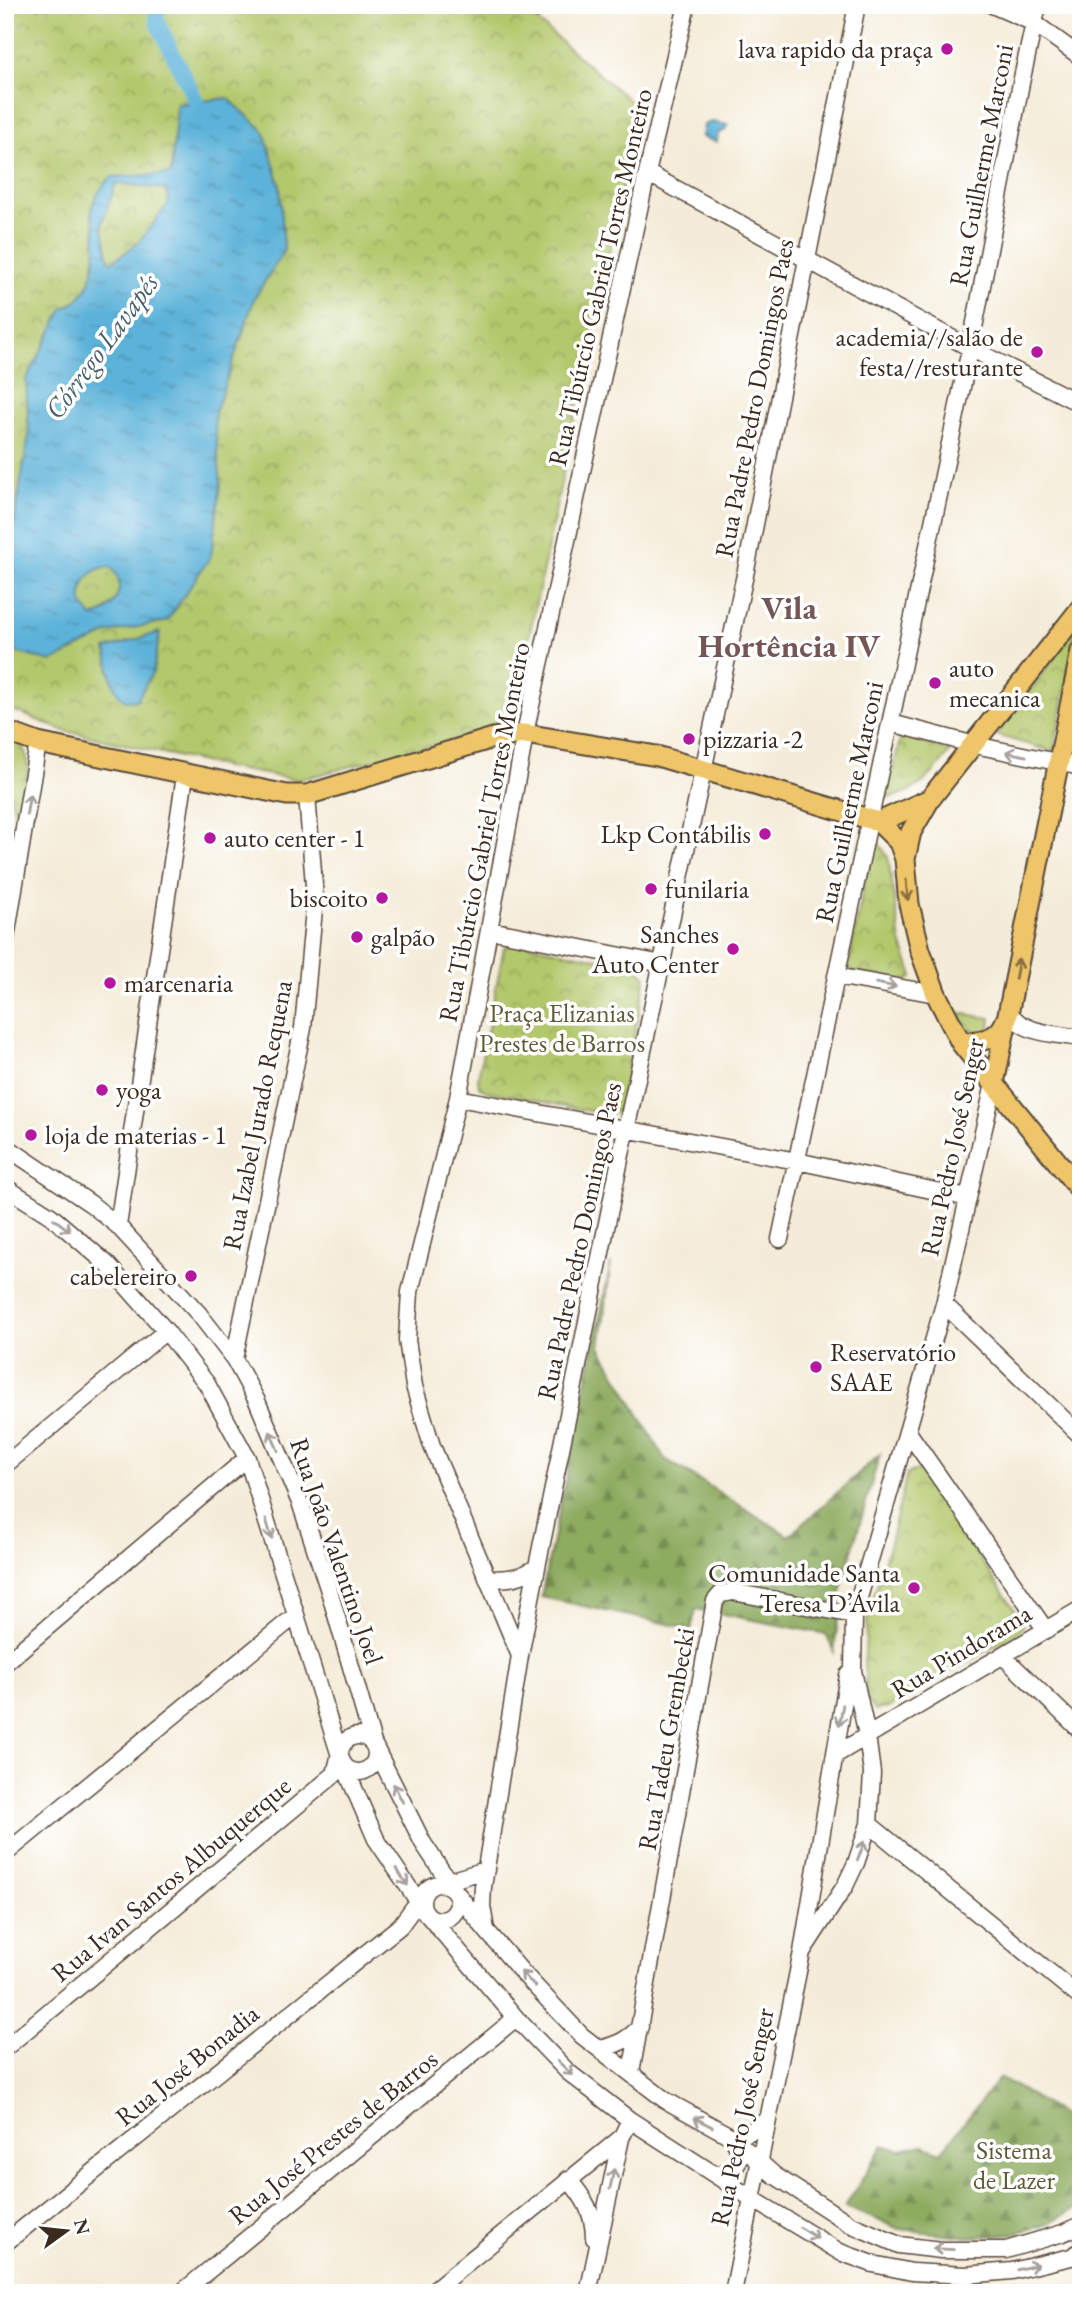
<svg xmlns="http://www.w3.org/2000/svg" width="1086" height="2298" viewBox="0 0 1086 2298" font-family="'EB Garamond',serif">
<defs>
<pattern id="forest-firs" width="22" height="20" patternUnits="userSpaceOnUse" patternTransform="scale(1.75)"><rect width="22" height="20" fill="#8eac60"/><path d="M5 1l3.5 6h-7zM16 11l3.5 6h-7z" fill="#758c4f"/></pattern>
<pattern id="park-crowns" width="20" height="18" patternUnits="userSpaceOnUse" patternTransform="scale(1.75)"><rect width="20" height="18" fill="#b3c86c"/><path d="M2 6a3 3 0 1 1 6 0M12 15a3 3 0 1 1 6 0" fill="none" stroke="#93a358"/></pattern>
<pattern id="water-ripples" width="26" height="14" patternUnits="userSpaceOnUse" patternTransform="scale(1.75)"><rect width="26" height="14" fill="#5cb2d9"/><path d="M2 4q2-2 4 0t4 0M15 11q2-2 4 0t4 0" fill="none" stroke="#4d91af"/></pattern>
</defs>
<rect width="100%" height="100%" fill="#fff"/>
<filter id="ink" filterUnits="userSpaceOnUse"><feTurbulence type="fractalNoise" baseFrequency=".0143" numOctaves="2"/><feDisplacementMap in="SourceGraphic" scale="14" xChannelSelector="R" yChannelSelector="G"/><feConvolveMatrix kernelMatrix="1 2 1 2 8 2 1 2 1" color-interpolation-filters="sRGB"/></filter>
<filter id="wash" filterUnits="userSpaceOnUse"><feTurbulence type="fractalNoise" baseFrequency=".00686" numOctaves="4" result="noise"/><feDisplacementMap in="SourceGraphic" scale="28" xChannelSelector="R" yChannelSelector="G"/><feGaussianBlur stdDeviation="1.57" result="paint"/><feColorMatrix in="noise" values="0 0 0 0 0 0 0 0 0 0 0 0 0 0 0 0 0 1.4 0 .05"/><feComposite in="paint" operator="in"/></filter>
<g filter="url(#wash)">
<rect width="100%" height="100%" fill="#f4ecd8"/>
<path fill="url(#forest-firs)" stroke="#646b3f" stroke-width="2" d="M611 1263 600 1347 664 1458 789 1536 880 1454 842 1585 834 1652 826 1634 696 1609 691 1629 541 1597Z
M1000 2077 1081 2126V2206L1043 2226 1006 2235 969 2237 900 2229 845 2207 883 2145 900 2150 923 2145 941 2152Z"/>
<path fill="url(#park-crowns)" stroke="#777945" stroke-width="2" d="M5 5H519L639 109 514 709 508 721 499 728 298 780 225 767 65 731 5 707Z
M1076 629 1054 752 996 735Z
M901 736 950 751C932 776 918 793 886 798Z
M5 738C13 740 19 742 24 750 33 764 23 807 17 822L13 805 5 790Z
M872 842H878L888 857 901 942 913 976 908 981 852 972 848 968Z
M515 942 634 966 646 977 620 1109 610 1115 486 1091 479 1086 478 1077 504 948Z
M956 1013 991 1018 990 1029 981 1034 973 1031Z
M913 1471H920L1021 1619 1023 1626 1019 1632 888 1708 875 1710 867 1700 864 1664 868 1614 890 1543 907 1474Z"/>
<path fill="url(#water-ripples)" stroke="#4c6e7c" stroke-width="2" fill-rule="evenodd" d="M228 98 264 131 280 185 284 251 255 297 214 416 221 484 211 556 167 621 108 633 51 662 5 649V573L29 435 26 380 63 309C95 295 97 261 95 230 95 223 91 215 92 208 94 197 104 183 112 177L171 174 177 104ZM116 183 163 189C169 193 169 197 168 204L138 243 112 262 109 260 102 223ZM105 567 112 568C128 588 114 611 92 617L82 603C80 586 87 571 105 567Z
M711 122 728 125 724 131 718 133 717 142 702 137 704 125Z
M160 632 153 672 137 700C111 707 110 666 106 649Z"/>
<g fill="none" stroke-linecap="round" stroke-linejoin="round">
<path stroke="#5cb2d9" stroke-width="16" d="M155 5 158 24 206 121"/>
</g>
</g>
<g filter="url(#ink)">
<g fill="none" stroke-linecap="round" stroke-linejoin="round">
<g stroke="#57473a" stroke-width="19">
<path id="minor" d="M992 5 1034 23 1081 57
M535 9 536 5
M647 173 970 348 1071 399 1081 401
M891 723 975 745 1081 767
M490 930 662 964
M5 944 38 743
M836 976 936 994
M1009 1012C1022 1034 1057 1034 1081 1038
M458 1098 797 1161 968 1198
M5 1146 91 1204 118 1226 199 1314 234 1359 257 1401 301 1505 330 1594 373 1743 423 1843 455 1891 486 1930 521 1971 581 2035 665 2100 732 2137 774 2175 850 2224 899 2245 941 2250H1006L1063 2233 1081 2225
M5 1187 51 1216 107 1264 166 1331 207 1384 247 1458 340 1756 376 1839 426 1913 516 2018 568 2072 630 2120 751 2198 840 2252 873 2264 912 2272 965 2275 1012 2271 1071 2257 1081 2251
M118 1226 185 775
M780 1239 968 359 1021 83 1038 5
M944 1304 1081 1436
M234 1359 303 1028 315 898 307 795
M908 1432 1045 1629
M5 1465 166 1331
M487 1578C506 1580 521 1578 537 1567
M1002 1655 1081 1731
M520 1656 432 1446 414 1386 407 1340 410 1292 458 1098 527 724 647 173 687 5
M5 1663 247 1458
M340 1754a18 18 0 1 1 36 0a18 18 0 1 1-36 0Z
M835 1755 1081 1609
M869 1824 1081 1998
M5 1854 296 1615
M438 1884 486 1870
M422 1902a18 18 0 1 1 36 0a18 18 0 1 1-36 0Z
M486 1930 482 1906 483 1887 520 1656 537 1567 626 1130 746 570 857 5
M802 1952 845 1886 856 1863 869 1824 872 1773 867 1735 853 1671 854 1615 944 1304 994 1084
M5 2048 335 1774 340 1754
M601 2049C618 2044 628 2040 640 2027
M631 2073 715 1601 721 1594 733 1592 854 1615
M716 2174C730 2172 740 2168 740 2152L732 2137C747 2134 757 2130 767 2119
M568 2179C584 2197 594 2213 594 2238
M5 2243 400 1926 422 1896
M181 2293 516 2018
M430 2293 621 2138 630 2120
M588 2293 621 2138
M733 2293 802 1952 848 1675"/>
</g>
<g stroke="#57473a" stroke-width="23">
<path id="major" d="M1081 608 930 799 911 832 905 859 909 904 920 950 936 994 961 1043 1081 1191
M5 731 38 743 287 795H307L493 738 525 734 657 756 879 822 899 842 905 859
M879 822 930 799
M961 1043C980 1041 999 1041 1006 1020
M994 1084 1081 651"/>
</g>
<use href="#minor" stroke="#fff" stroke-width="16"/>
<use href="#major" stroke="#eec569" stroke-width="19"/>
</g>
<defs><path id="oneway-shaft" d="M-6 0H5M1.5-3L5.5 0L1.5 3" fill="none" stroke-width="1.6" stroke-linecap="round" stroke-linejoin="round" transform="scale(1.75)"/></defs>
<g stroke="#a79f9a">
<use href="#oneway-shaft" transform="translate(1016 754) rotate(-168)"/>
<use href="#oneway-shaft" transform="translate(28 805) rotate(-81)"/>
<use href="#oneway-shaft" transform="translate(886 985) rotate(10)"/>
<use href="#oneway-shaft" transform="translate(62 1225) rotate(38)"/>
<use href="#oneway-shaft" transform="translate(274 1441) rotate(-113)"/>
<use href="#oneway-shaft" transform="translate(269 1529) rotate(73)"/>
<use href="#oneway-shaft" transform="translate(841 1715) rotate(100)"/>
<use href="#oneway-shaft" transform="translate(398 1793) rotate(-117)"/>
<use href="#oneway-shaft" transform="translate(861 1851) rotate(-70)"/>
<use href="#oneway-shaft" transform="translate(402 1877) rotate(56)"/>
<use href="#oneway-shaft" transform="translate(528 1979) rotate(-133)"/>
<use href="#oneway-shaft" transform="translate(565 2068) rotate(44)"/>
<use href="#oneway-shaft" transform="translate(703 2122) rotate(-152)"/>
<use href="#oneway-shaft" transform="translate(612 2179) rotate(-78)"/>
<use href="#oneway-shaft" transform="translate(809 2233) rotate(32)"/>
<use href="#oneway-shaft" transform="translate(943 2249) rotate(-177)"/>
<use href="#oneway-shaft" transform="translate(1028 2267) rotate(-14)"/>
</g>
<g stroke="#8c7040">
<use href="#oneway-shaft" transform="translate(907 890) rotate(85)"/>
<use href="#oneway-shaft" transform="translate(1017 969) rotate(-79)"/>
</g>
</g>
<g fill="#b5179e" stroke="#fff" stroke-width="2.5">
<circle cx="947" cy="49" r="7"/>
<circle cx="1037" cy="352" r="7"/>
<circle cx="935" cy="683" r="7"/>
<circle cx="689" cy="739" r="7"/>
<circle cx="765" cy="834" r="7"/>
<circle cx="210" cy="838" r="7"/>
<circle cx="651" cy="889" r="7"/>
<circle cx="382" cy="898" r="7"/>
<circle cx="357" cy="937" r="7"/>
<circle cx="733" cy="949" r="7"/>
<circle cx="110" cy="983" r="7"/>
<circle cx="102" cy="1090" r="7"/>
<circle cx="31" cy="1135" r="7"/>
<circle cx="191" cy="1276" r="7"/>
<circle cx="816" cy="1367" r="7"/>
<circle cx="914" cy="1588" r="7"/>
</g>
<g text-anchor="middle" stroke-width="7" stroke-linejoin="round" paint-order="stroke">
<g font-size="26" fill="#3b2a1e" stroke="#fff" text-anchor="start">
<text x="933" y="58" text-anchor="end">lava rapido da praça</text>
<text x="1023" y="346" text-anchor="end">academia//salão de<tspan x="1023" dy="30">festa//resturante</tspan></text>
<text x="949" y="677">auto<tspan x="949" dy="30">mecanica</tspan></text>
<text x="703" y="748">pizzaria -2</text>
<text x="751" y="843" text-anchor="end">Lkp Contábilis</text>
<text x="224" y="847">auto center - 1</text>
<text x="665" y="898">funilaria</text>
<text x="368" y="907" text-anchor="end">biscoito</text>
<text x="719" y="943" text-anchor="end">Sanches<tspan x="719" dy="30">Auto Center</tspan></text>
<text x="371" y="946">galpão</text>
<text x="124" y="992">marcenaria</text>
<text x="116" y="1099">yoga</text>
<text x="45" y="1144">loja de materias - 1</text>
<text x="177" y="1285" text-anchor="end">cabelereiro</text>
<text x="830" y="1361">Reservatório<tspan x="830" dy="30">SAAE</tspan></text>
<text x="900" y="1582" text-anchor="end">Comunidade Santa<tspan x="900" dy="30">Teresa D’Ávila</tspan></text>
</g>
<g font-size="26" fill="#3b2a1e" stroke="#fff">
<text transform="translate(981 165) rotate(-79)" y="9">Rua Guilherme Marconi</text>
<text transform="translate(600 277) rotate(-77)" y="9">Rua Tibúrcio Gabriel Torres Monteiro</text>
<text transform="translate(754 398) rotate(-79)" y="9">Rua Padre Pedro Domingos Paes</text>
<text transform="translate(849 802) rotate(-78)" y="9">Rua Guilherme Marconi</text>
<text transform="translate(484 832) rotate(-79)" y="9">Rua Tibúrcio Gabriel Torres Monteiro</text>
<text transform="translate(257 1115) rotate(-79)" y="9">Rua Izabel Jurado Requena</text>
<text transform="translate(952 1147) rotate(-78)" y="9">Rua Pedro José Senger</text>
<text transform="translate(579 1241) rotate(-78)" y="9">Rua Padre Pedro Domingos Paes</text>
<text transform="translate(337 1551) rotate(71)" y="9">Rua João Valentino Joel</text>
<text transform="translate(961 1651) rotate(-31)" y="9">Rua Pindorama</text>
<text transform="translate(666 1739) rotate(-80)" y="9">Rua Tadeu Grembecki</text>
<text transform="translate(171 1879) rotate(-40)" y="9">Rua Ivan Santos Albuquerque</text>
<text transform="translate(187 2065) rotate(-39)" y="9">Rua José Bonadia</text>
<text transform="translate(742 2117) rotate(-78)" y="9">Rua Pedro José Senger</text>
<text transform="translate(333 2137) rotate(-39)" y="9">Rua José Prestes de Barros</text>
</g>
<g font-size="26" fill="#5f5935" stroke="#fff">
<text x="562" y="1022">Praça Elizanias<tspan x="562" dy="30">Prestes de Barros</tspan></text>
<text x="1014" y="2159">Sistema<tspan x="1014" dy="30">de Lazer</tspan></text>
</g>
<g font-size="28" font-style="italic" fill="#486069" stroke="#fff">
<text transform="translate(101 346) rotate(-54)" y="10">Córrego Lavapés</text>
</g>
<g font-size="33" font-weight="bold" fill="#765555" stroke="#fff">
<text x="789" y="619">Vila<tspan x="789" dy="38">Hortência IV</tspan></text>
</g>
</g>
<rect width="1086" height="2298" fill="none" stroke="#fff" stroke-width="28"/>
<g transform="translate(66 2231) rotate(75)" stroke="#ffffff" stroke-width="5" paint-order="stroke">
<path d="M0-5L12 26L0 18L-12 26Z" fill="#3b2a1e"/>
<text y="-10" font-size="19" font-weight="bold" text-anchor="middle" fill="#3b2a1e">N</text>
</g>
</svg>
